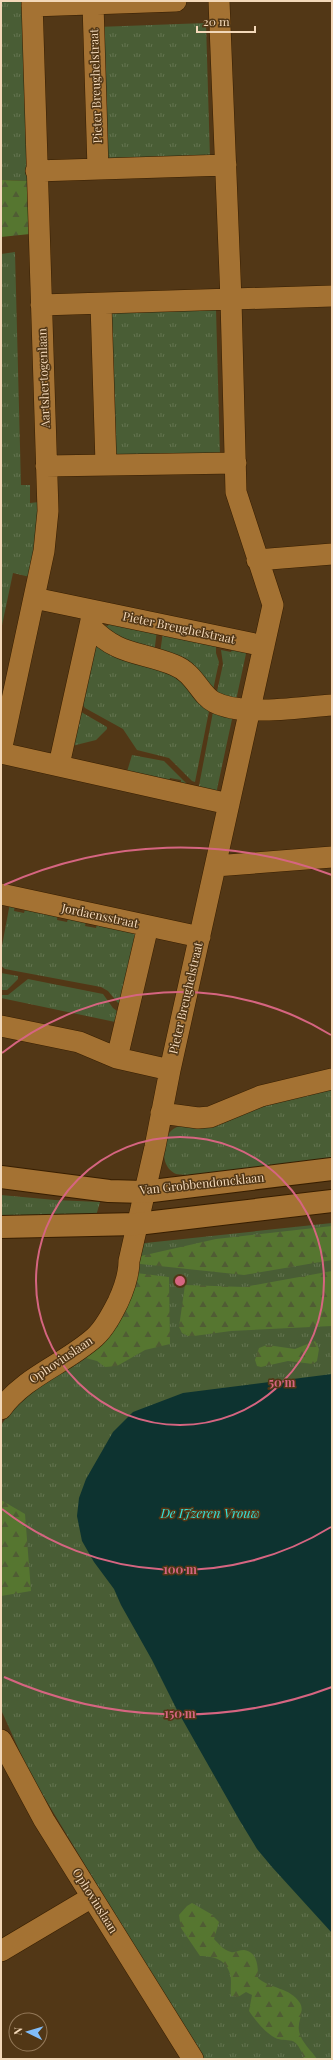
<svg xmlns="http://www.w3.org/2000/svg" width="333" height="2060" viewBox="0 0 333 2060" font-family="'Playfair Display',serif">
<defs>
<pattern id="grass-tufts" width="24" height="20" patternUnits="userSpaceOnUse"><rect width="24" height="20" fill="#495d35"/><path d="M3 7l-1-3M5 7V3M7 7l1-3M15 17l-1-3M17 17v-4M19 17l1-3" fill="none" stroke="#647450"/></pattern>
<pattern id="forest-firs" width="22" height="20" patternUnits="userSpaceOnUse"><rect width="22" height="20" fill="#567630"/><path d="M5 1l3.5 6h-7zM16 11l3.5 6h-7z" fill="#505c34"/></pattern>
</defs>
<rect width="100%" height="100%" fill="#523716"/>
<path fill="url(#grass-tufts)" d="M1 1H23L28 181 1 180Z
M206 23 210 158 101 161 97 27Z
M15 252 21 485H30V503L39 502 38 532 30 577 13 573 1 630V254Z
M216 309 220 455 111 459 106 312Z
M109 620 157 630 154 654 94 623 108 626Z
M93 632 169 665 210 706 195 782 192 781 169 758 137 750 123 729 85 708 83 705Z
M163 632 216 643V653L219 662 213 690 160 653Z
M233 647 247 649 235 705 216 696 223 664 221 650 231 652Z
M76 709 107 727V729L96 740 68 747 69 741 75 742 77 732Z
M234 710 216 794 198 791 213 712Z
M132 755 164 761 191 788 181 787V780L170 778 169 784 126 775Z
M10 903 15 904 14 911 24 913 26 906 58 913 57 920 67 922 69 915 87 919 85 926 96 928 98 921 137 930 123 1009 108 991 101 987 5 969 1 966V951Z
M1 973 18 976V979L7 990H1Z
M28 979 103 994 113 1008 121 1014 120 1023 1 998V995H8Z
M332 1088V1160C309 1162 187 1181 174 1173 163 1166 163 1154 165 1143 167 1134 170 1130 179 1126Z
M1 1195 55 1200 100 1202 96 1216 1 1218Z
M332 1223V2059H202L29 1772 2 1712 1 1425 24 1393 96 1344 136 1244Z"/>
<path fill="url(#forest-firs)" d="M1 180 28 181 30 234 1 237Z
M332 1226V1260L244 1275 131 1263 132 1258 216 1239Z
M332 1271V1326L231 1331 194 1336H188L182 1333 179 1327 185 1285 244 1287Z
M128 1272 169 1277 170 1344 145 1350 117 1366 105 1367 97 1361 82 1357Z
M315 1341 319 1349 317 1361 313 1364 288 1361 261 1367 257 1366 255 1360 259 1348 267 1345 295 1349Z
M1 1500 25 1514 31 1591 1 1596Z
M192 1903 211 1914 219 1922 214 1939C219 1944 223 1950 231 1952 235 1953 239 1950 244 1950 258 1952 258 1967 258 1978 270 1989 290 1987 300 2003 305 2012 297 2022 299 2031 301 2042 311 2050 317 2059H304C295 2030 286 2046 272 2036 263 2030 255 2020 249 2011L252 1995 246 1992 238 1997 231 1996C230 1989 232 1981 230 1974 226 1959 213 1956 200 1956L181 1928 179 1915 187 1906Z"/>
<path fill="#0d3330" d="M332 1374V1933L272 1867 257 1849 240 1821 177 1710 152 1660 121 1605 114 1589 94 1562 82 1541 77 1516 79 1498 86 1479 113 1432 133 1412 183 1393Z"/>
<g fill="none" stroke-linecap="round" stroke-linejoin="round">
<g stroke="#371e00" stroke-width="22">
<path id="street" d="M93 4 98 169
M32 6 176 1
M36 171 226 165
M101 304 106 464
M41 305 332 296
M46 466 236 463
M257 560 332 554
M34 598 264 646
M90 626C118 656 139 651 174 665 195 673 200 695 214 702 243 717 299 707 332 705
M1 751 44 551 48 511 32 1
M1 753 229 804
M59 765 92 616
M215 866 332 857
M1 894 200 937
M1 1026 79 1042 117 1058 170 1070
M117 1058 148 926
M161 1113 198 1118 210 1117 261 1096 332 1079
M1 1409C25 1376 65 1364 95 1337 105 1328 112 1314 118 1302 124 1289 129 1275 129 1261L155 1147 170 1070 273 605 236 492 231 300 219 1
M1 1740 44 1820 193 2059
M1 1951 92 1897"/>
</g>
<g stroke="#371e00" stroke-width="24">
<path id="secondary" d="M1 1177 109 1191 144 1192 332 1169
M1 1227 137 1224 332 1201"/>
</g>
<use href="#street" stroke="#a47233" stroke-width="21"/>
<use href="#secondary" stroke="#a47233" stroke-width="22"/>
</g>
<g fill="none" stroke="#d66581" stroke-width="2">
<circle cx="180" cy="1281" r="144"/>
<path d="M331 1527A289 289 0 0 1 2 1509M2 1053A289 289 0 0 1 331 1035"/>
<path d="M332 1687A433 433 0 0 1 4 1677M4 885A433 433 0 0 1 332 875"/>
</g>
<g text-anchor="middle" stroke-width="3" stroke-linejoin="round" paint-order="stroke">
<g font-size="12" fill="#f3d8b9" stroke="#523716">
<text transform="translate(96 86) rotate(-92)" y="4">Pieter Breughelstraat</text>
<text transform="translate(44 378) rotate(-92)" y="4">Aartshertogenlaan</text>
<text transform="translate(179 628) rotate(12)" y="4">Pieter Breughelstraat</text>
<text transform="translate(100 916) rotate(12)" y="4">Jordaensstraat</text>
<text transform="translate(186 998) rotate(-77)" y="4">Pieter Breughelstraat</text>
<text transform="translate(202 1184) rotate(-6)" y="4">Van Grobbendoncklaan</text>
<text transform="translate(61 1360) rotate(-34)" y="4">Ophoviuslaan</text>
<text transform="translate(95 1901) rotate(58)" y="4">Ophoviuslaan</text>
</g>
<g font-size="13" font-style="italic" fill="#34e3db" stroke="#523716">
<text x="210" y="1518">De IJzeren Vrouw</text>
</g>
</g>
<circle cx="180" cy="1281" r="6" fill="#d66581" stroke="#523716" stroke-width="2"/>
<g font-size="12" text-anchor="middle" font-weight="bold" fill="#d66581" stroke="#523716" stroke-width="3" stroke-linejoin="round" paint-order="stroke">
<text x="282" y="1387">50 m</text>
<text x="180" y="1574">100 m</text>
<text x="180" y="1718">150 m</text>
</g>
<rect width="333" height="2060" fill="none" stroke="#f3d8b9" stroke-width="4"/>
<g transform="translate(28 2032) rotate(275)"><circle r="19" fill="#523716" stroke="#927757"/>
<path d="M0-3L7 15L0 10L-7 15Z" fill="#81bdfa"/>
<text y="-6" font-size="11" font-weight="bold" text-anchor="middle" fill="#f3d8b9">N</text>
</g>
<path d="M197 26v6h58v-6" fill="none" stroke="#f3d8b9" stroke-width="2"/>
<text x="203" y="26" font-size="12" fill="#f3d8b9" stroke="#523716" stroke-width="3" paint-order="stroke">20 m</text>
</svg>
